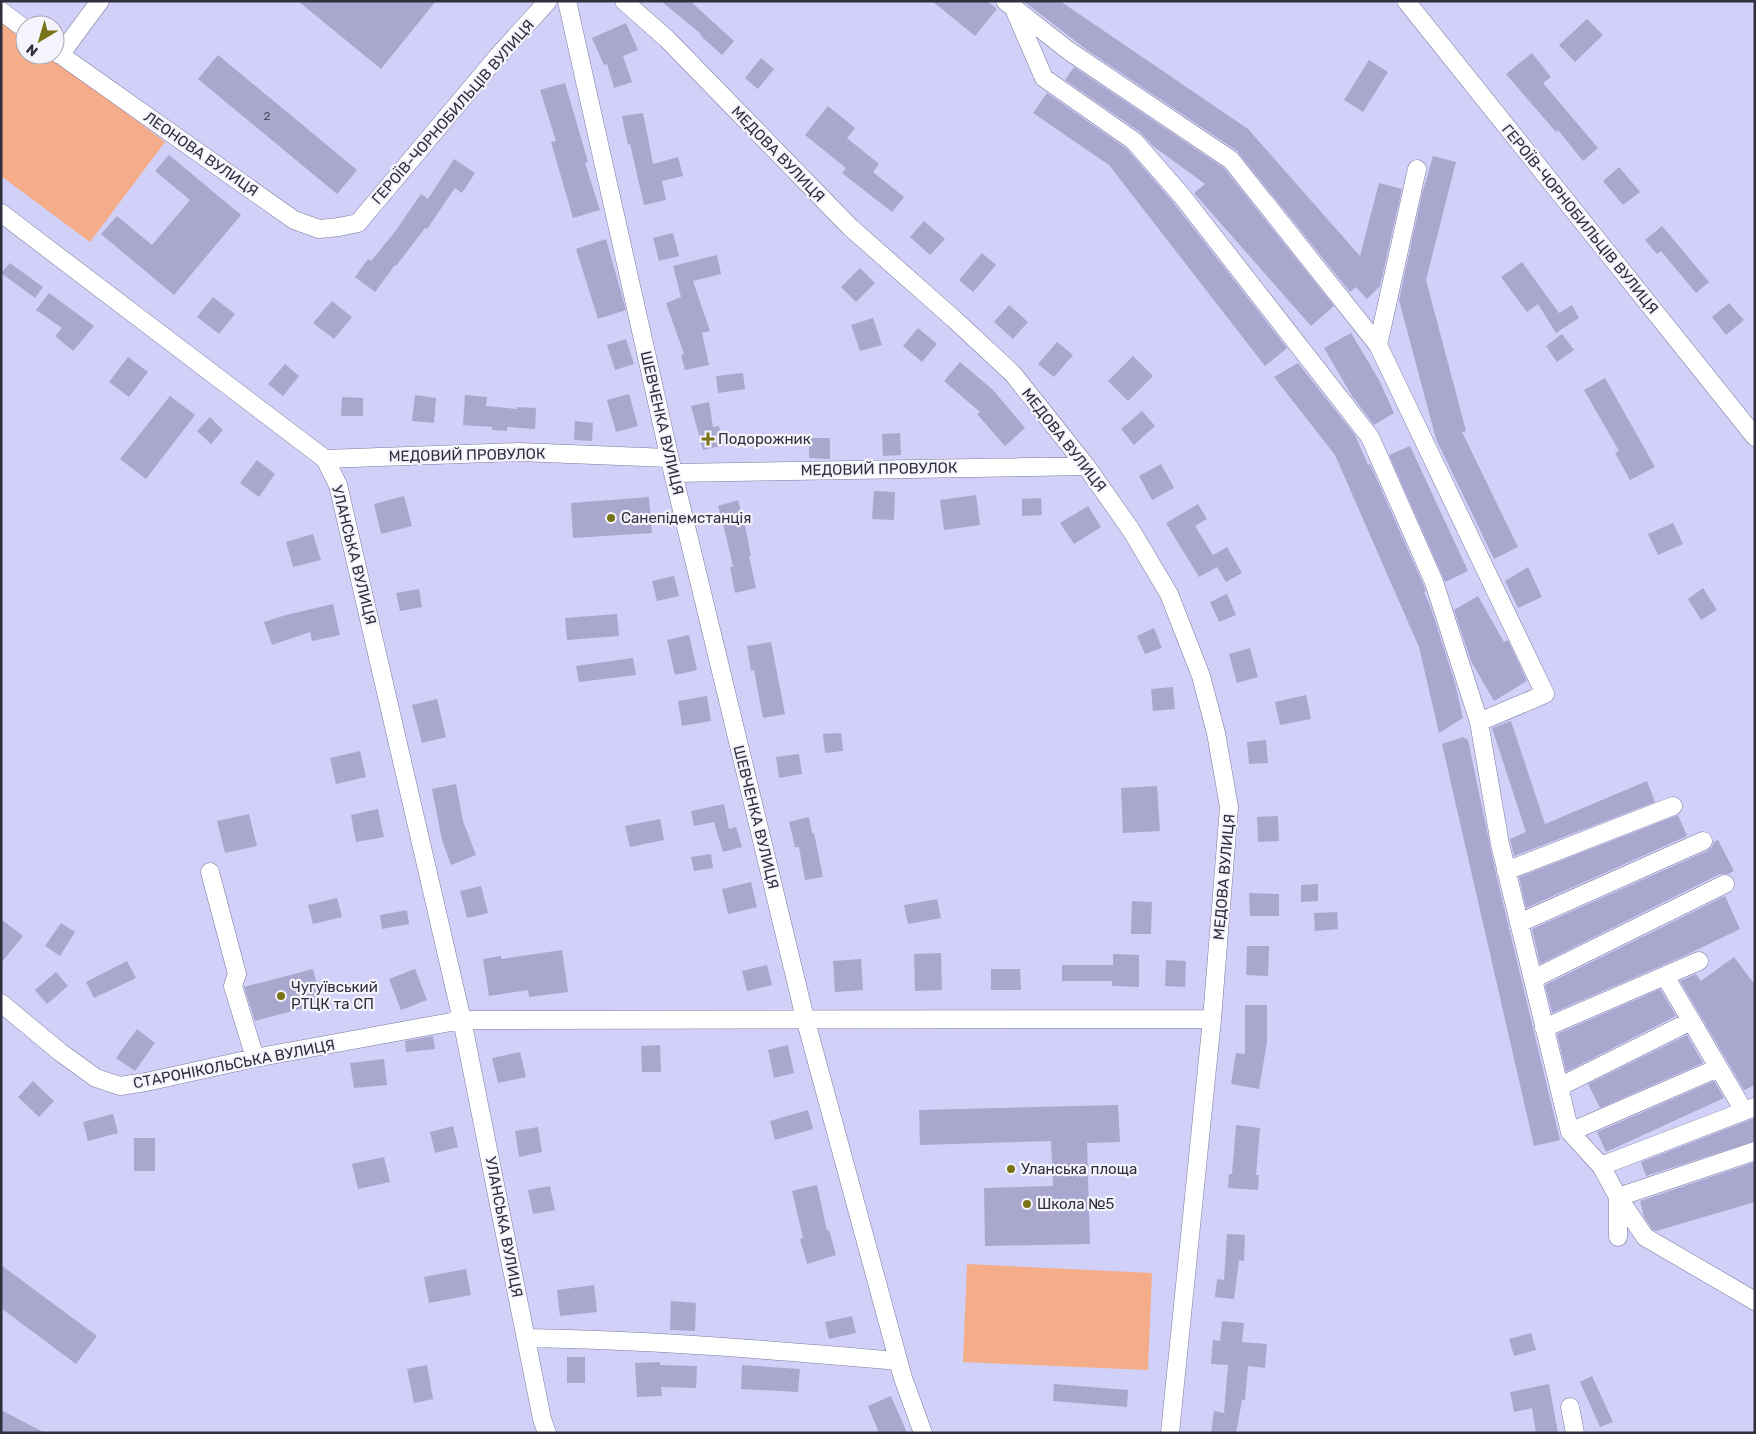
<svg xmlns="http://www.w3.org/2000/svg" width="1756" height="1434" viewBox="0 0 1756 1434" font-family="Rubik,sans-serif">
<rect width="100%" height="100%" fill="#d1d0f8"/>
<path fill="#f5ad89" d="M1 19 25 37V55H49L165 142 90 242 1 176Z
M967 1264 1152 1273 1148 1370 963 1362Z"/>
<path fill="#a9a7ce" d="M298 1H436L381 69Z
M661 1H690L734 41 722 55 700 35 701 34Z
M932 1H987L997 9 975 36Z
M1023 1H1060L1248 129 1360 256 1379 183 1402 189 1380 286 1367 299 1356 287 1350 292 1237 151 1087 50Z
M1587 19 1603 35 1575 62 1559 45Z
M626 23 638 50 623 56 632 82 614 88 607 64 604 65 592 38Z
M1532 53 1551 77 1543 83 1598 148 1583 161 1558 130 1556 132 1506 74Z
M218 55 357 170 337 194 198 79Z
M761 58 774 69 758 89 745 78Z
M1369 60 1388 72 1363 112 1344 100Z
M1074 67 1224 168 1334 306 1311 326 1194 193 1205 184 1153 146 1140 132 1065 80Z
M565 83 588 162 585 163 600 210 573 218 551 142 556 141 540 90Z
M1047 93 1127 149 1173 202 1287 348 1265 366 1109 165 1033 113Z
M828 106 855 128 847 138 879 164 873 172 904 197 892 212 842 173 846 168 805 135Z
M643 113 653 164 678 157 683 176 662 181 666 200 644 205 630 144 628 145 622 116Z
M169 155 241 215 174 295 101 234 117 216 152 245 190 200 155 171Z
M1433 156 1456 162 1426 280 1466 431 1462 432 1518 547 1494 559 1436 439 1399 300 1422 194Z
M454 159 475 173 462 193 455 188 427 229 425 228 396 266 395 265 375 292 355 277 368 259 371 261 394 233 421 194 428 199Z
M1619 167 1640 192 1623 205 1603 181Z
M924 221 945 239 930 255 910 237Z
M1662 226 1709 282 1696 293 1661 251 1657 254 1645 240Z
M673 233 679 256 659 261 653 238Z
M606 239 626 310 598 319 576 249Z
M982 253 996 265 973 292 959 280Z
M717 255 721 274 693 281 710 331 702 333 709 365 685 370 681 355 684 354 666 303 681 297 673 266Z
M1522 262 1559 313 1572 305 1579 318 1556 333 1538 304 1527 312 1501 277Z
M10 263 43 287 35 298 1 273Z
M860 268 875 283 856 302 841 287Z
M49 293 94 326 73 351 55 336 62 328 36 310Z
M213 297 235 314 219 334 197 317Z
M332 301 352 317 334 339 313 323Z
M1729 303 1744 320 1726 335 1712 317Z
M1009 305 1028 322 1013 339 994 322Z
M873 318 882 345 860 351 851 325Z
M918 328 937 344 922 362 903 346Z
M1351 333 1379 380 1394 413 1374 425 1352 396 1324 348Z
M1562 334 1574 350 1557 362 1546 346Z
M626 339 634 364 615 370 607 345Z
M1057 342 1073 355 1054 377 1038 364Z
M1133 356 1153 376 1128 401 1108 381Z
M128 357 148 372 129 397 109 382Z
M960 362 993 390 1025 428 1005 446 977 414 980 412 944 381Z
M1298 363 1355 435 1368 465 1370 464 1424 586 1426 591 1424 592 1431 608 1455 683 1463 718 1439 733 1419 647 1335 455 1274 377Z
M285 364 299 376 283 396 268 384Z
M743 373 745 389 718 393 716 376Z
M1605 378 1655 467 1630 480 1615 453 1619 451 1584 390Z
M629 394 638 426 616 432 607 400Z
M415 395 436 398 434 423 412 421Z
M465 395 487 397 486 406 517 409V407L536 408 535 429 507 427V431L492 430V427L463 425Z
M170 396 195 415 146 479 120 459Z
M342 397 363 398V416H341Z
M709 402 713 427 719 426 724 445 703 450 691 406Z
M1142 411 1155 426 1134 445 1121 429Z
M210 417 223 430 211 444 197 431Z
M575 421 593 423 592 441 574 440Z
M900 433 901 455 883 456 882 434Z
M809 438H830V459L809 458Z
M1410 446 1468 571 1445 582 1389 455Z
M257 460 275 474 259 497 240 483Z
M1161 464 1174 488 1152 500 1139 476Z
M874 491 895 492 894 520 872 519Z
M976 495 980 525 944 530 940 500Z
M404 496 412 526 381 534 374 504Z
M649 497 652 533 573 538 571 503Z
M1041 498 1042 515 1022 516V499Z
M738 500 746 530 751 556H749L756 588 735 593 730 567H733L726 536 718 506Z
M1198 504 1207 519 1195 526 1213 555 1227 547 1242 573 1226 582 1217 567 1199 577 1166 523Z
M1088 506 1101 527 1074 544 1060 523Z
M1673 523 1683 544 1658 555 1648 534Z
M313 534 321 560 293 567 286 542Z
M1528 567 1542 597 1518 608 1505 581Z
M674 576 679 596 657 601 652 581Z
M1703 588 1717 610 1701 620 1688 599Z
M419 589 422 607 400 611 396 593Z
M1227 594 1236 615 1219 622 1210 602Z
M1478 596 1504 642 1508 640 1527 681 1494 701 1471 661 1454 610Z
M333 604 340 635 312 641 310 632 272 645 264 622 286 615Z
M617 614 619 636 567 640 565 618Z
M1154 628 1162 648 1145 654 1137 636Z
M689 635 697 670 675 675 667 640Z
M771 642 785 714 763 718 754 670 751 671 747 646Z
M1250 648 1258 677 1237 683 1229 654Z
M633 658 636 675 579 682 576 666Z
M1173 687 1175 709 1153 711 1151 689Z
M1306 695 1311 719 1280 725 1275 702Z
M707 696 711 721 682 726 678 701Z
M437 699 446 737 422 743 412 705Z
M1511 721 1545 824 1647 781 1655 802 1514 856 1510 839 1526 832 1492 728Z
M841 733 843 751 825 753 823 734Z
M1463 737 1468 740 1496 874 1560 1140 1534 1146 1442 744Z
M1266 740 1268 763 1249 764 1247 742Z
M360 751 366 777 336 784 330 758Z
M799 754 802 774 779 778 776 757Z
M456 784 463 821 476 855 451 865 442 840 432 789Z
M1157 786 1160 831 1123 833 1121 788Z
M724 804 729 829 736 827 742 847 723 852 714 822 694 826 691 811Z
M378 809 384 837 356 842 351 815Z
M249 814 257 846 225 853 217 821Z
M1678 815 1687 836 1526 908 1519 877Z
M1278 816 1279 841 1258 842 1257 817Z
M809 817 812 833H814L823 877 805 880 799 847H795L789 822Z
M660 819 664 840 630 847 625 826Z
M1718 840 1734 871 1728 874H1720L1540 964 1532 929 1707 851 1712 847 1714 842Z
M711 854 713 868 694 871 691 857Z
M751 882 757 907 728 914 722 889Z
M1318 884V901L1301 902V885Z
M481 886 488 913 467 918 460 891Z
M1249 893 1279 894V916H1250Z
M1725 896 1740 929 1684 956 1552 1013 1545 985Z
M337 898 342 917 313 924 308 905Z
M937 899 941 918 908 924 904 905Z
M1132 901 1152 902 1151 934H1131Z
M407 910 409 924 382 929 380 915Z
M1337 912 1338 929 1315 931 1314 913Z
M1 919 23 936 1 963Z
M61 923 75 932 60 956 45 946Z
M1247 946H1269L1268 976 1246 975Z
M562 950 568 992 529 997 528 990 489 996 483 959 501 956V959Z
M941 953 942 990 915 991 914 954Z
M1113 954 1139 955V987L1112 986V981H1062V965H1113Z
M1734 957 1755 985V1085L1744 1090 1680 981 1696 974 1701 981Z
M861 959 863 990 835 992 833 961Z
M1166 960 1186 961 1185 987 1165 986Z
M127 961 136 978 94 998 86 982Z
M767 965 772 985 747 991 742 971Z
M313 969 322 1003 255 1021 244 987Z
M415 969 427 1000 401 1010 389 979Z
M991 969H1020L1021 990H991Z
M56 972 68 986 47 1004 35 990Z
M1660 989 1676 1016 1566 1072 1557 1034Z
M1245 1005H1267V1042L1259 1089 1231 1084 1236 1053 1245 1054Z
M137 1029 155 1043 135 1071 116 1058Z
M1687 1035 1703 1063 1600 1108 1588 1084Z
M433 1036 435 1049 406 1052 405 1041Z
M660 1045 661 1072H642L641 1046Z
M788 1045 794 1073 774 1078 768 1050Z
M520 1052 526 1077 498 1083 492 1058Z
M384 1059 387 1085 354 1088 350 1063Z
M33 1081 54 1101 39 1117 18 1097Z
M1714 1081 1724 1098 1606 1152 1597 1132Z
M1118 1105 1120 1142 1087 1143 1090 1244 985 1246 984 1188 1053 1186 1051 1141 920 1145 919 1110Z
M808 1110 813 1129 775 1140 770 1121Z
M113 1114 118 1133 88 1141 83 1122Z
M1755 1118V1141L1646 1176 1641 1162Z
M1236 1125 1260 1128 1256 1175H1259L1258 1190 1228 1188 1229 1174H1232Z
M453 1126 458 1147 435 1153 430 1132Z
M538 1127 542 1152 519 1157 515 1131Z
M134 1138H155V1171H134Z
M384 1157 390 1182 358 1189 352 1164Z
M1755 1162V1202L1656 1231 1652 1229 1644 1217 1640 1201Z
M817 1185 827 1231 829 1230 836 1255 807 1264 800 1239 803 1238 792 1191Z
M550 1186 555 1210 533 1214 528 1190Z
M1227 1234 1245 1235 1244 1261 1239 1260 1234 1299 1215 1297 1217 1279 1224 1280Z
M1 1265 97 1336 76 1364 1 1308Z
M466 1269 471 1295 429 1303 424 1277Z
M594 1285 597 1312 560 1316 557 1290Z
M671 1301 696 1303 695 1331 670 1330Z
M852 1316 856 1333 829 1339 825 1322Z
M1222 1321 1244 1323 1242 1342 1267 1344 1265 1368 1248 1366 1245 1400H1242L1236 1433H1211L1214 1411 1224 1413 1228 1365 1211 1364 1213 1340 1220 1341Z
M1531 1333 1536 1350 1514 1356 1509 1339Z
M567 1357H585V1383H567Z
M660 1362V1365L697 1366 696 1388 661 1387 662 1396 637 1397 635 1363Z
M427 1365 433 1399 414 1403 407 1369Z
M742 1365 800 1369 798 1392 741 1389Z
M1592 1376 1613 1422 1600 1427 1580 1382Z
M1054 1384 1128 1390 1127 1407 1053 1401Z
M1549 1384 1558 1433H1536L1532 1408 1514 1412 1510 1392Z
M891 1396 907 1433H879L868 1406Z
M1 1410 45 1433H1Z"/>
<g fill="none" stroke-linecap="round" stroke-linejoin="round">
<g stroke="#7c7a9e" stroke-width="19">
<path id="minor" d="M567 1 673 473 805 1018 903 1378 923 1433
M624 1 667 39 850 227 954 319 1013 374 1086 466 1131 530 1169 594 1201 676 1216 733 1229 807 1212 1019 1170 1433
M1005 1 1069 51 1231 160 1378 345 1545 694 1479 722 1500 844 1570 1132 1601 1166 1618 1197V1237
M1406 1 1755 437
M1014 9 1044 78 1134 141 1182 196 1370 437 1434 582 1479 722
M1 11 25 29
M55 51 294 220 319 229 339 227 358 223 498 56 548 1
M60 55 100 1
M1 213 325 459 338 485 462 1020 542 1419 547 1433
M1378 345 1417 169
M325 459 519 452 669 458
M673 473 1086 466
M1506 871 1673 806
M210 872 237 974 233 986 255 1058
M1519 923 1703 841
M1665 976 1744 1111
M1533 979 1725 884
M1 1003 60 1052 96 1078 120 1086 146 1082 255 1058 462 1020 1212 1019
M1544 1028 1699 961
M1559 1087 1691 1021
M1570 1132 1718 1068
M1755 1151 1618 1197 1645 1237 1755 1301
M1601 1166 1755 1107
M526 1338C650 1340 774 1350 898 1361
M1570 1407 1575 1433"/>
</g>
<use href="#minor" stroke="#fff" stroke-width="18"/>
</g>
<g fill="#777316" stroke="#f5f4fd" stroke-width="2">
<path d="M705.5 431.5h5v5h5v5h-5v5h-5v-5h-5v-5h5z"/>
<circle cx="611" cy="518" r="5"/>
<circle cx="281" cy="996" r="5"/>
<circle cx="1011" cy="1169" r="5"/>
<circle cx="1027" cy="1204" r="5"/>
</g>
<g text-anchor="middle" stroke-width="4.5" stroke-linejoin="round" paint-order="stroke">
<g font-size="12" fill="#4e4d62">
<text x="267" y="120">2</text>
</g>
<g font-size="15" fill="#302f3e" stroke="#f5f4fd">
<text transform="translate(453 112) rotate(-49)" y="5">ГЕРОЇВ-ЧОРНОБИЛЬЦІВ ВУЛИЦЯ</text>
<text transform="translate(201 154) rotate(35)" y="5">ЛЕОНОВА ВУЛИЦЯ</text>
<text transform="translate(778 154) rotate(46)" y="5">МЕДОВА ВУЛИЦЯ</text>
<text transform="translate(1580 219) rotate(51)" y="5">ГЕРОЇВ-ЧОРНОБИЛЬЦІВ ВУЛИЦЯ</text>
<text transform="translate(662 423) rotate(77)" y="5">ШЕВЧЕНКА ВУЛИЦЯ</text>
<text transform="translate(1064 440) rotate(52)" y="5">МЕДОВА ВУЛИЦЯ</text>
<text transform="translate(467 455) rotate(-1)" y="5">МЕДОВИЙ ПРОВУЛОК</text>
<text transform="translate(879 469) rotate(-1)" y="5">МЕДОВИЙ ПРОВУЛОК</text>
<text transform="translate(354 555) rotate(76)" y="5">УЛАНСЬКА ВУЛИЦЯ</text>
<text transform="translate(756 817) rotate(76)" y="5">ШЕВЧЕНКА ВУЛИЦЯ</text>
<text transform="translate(1224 877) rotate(-85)" y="5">МЕДОВА ВУЛИЦЯ</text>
<text transform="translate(234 1064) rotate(-11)" y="5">СТАРОНІКОЛЬСЬКА ВУЛИЦЯ</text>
<text transform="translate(504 1227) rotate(79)" y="5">УЛАНСЬКА ВУЛИЦЯ</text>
</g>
<g font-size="15" fill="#302f3e" stroke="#f5f4fd" text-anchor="start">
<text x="718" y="444">Подорожник</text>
<text x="621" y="523">Санепідемстанція</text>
<text x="291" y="992">Чугуївський<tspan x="291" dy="17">РТЦК та СП</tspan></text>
<text x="1021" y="1174">Уланська площа</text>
<text x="1037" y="1209">Школа №5</text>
</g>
</g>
<rect width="1756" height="1434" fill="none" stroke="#302f3e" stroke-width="5"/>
<g transform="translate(40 40) rotate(218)"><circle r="24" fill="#f5f4fd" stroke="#a6a5b1"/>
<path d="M0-4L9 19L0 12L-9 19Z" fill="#777316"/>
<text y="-8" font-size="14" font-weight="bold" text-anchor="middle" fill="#302f3e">N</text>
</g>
</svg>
